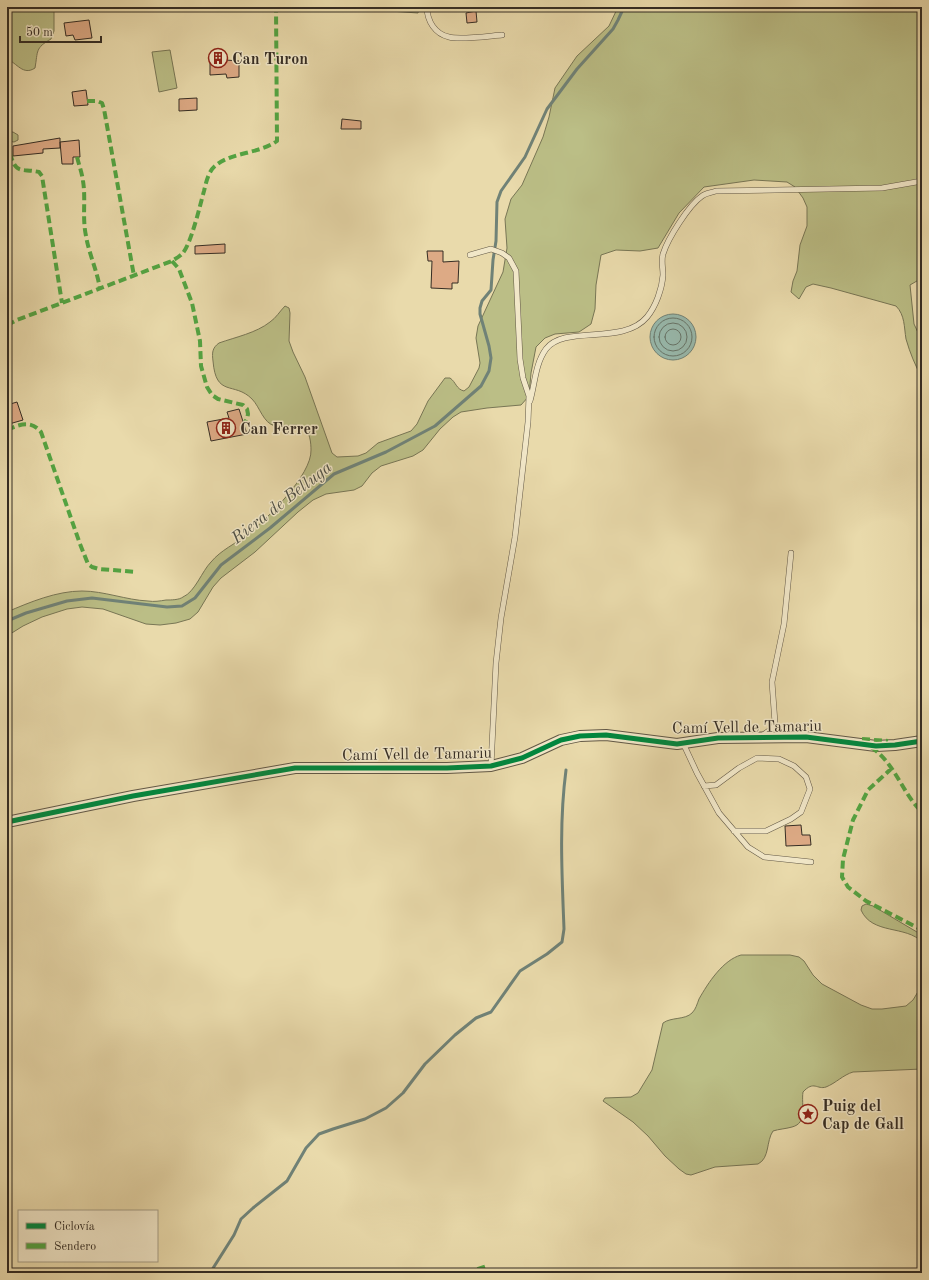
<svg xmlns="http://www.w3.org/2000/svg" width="929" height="1280" viewBox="0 0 929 1280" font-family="'Old Standard TT',serif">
<rect width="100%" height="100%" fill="#e9daab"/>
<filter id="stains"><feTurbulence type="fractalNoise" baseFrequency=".005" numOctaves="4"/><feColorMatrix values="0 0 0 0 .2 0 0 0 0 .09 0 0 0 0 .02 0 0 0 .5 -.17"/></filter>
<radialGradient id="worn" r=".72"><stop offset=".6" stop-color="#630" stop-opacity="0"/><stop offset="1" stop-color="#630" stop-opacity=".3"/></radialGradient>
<path fill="#bbbe86" stroke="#787655" d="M7 7H54V31L51 39C35 48 38 51 35 68 23 76 17 63 7 59Z
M372 7H419L418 13 376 10Z
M618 7H922V278L910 285 914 324 922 341V378C915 365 910 353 906 339 904 327 905 315 896 306L831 288 813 284 806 287 799 299 791 292 793 281 797 271 800 245 807 226V207L803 198 795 187 787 182 754 180 704 187 679 213 658 248 640 251 616 250 601 255 596 285 595 309 591 324 579 332 555 334 545 338 536 347 531 373 529 396 521 405 487 408 461 412 453 417 440 429 423 450 413 456 381 466 372 473 362 486 354 490 326 494 313 500 298 512 255 552 221 578 213 587 198 612 190 619 176 623 160 625 146 624 103 609 82 607 67 609 42 617 23 626 7 636V612C30 602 57 591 82 591 104 591 126 600 148 601 154 602 160 601 166 600 171 600 179 600 183 597 195 592 202 571 211 562 221 550 235 544 247 535 266 520 312 475 311 450 311 443 310 432 304 428 295 421 284 429 275 426 263 423 260 407 252 399 234 381 216 398 213 361 212 353 212 348 219 343 236 337 256 333 270 322 276 318 280 311 285 306L289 308 290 313 289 341 293 352 305 377 332 453 337 457 358 456 366 453 378 443 411 431 417 424 428 401 445 378H450C456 382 456 389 464 391L469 387 479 368 480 363 476 338 478 326 503 272 507 248 505 219 511 199 522 185 543 137 549 117 555 88 577 56 609 26Z
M170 50 177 88 159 92 152 52Z
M7 132H13L18 135V140L14 142 7 141Z
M866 904 873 906 922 935V942C906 925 872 935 861 910L862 906Z
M741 955H790L799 957 804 961 813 975 822 984 861 1005 872 1009H882L906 1006 913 1000 922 985V1069L853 1072C843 1075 836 1083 826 1087 817 1090 814 1080 803 1092 801 1105 808 1123 792 1127 785 1129 779 1129 773 1131 766 1141 770 1158 758 1164L715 1167 691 1175 686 1174 679 1169 665 1156 648 1136 633 1122 603 1101 605 1098 631 1097 638 1093 652 1070 663 1023C671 1017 685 1020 692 1013 696 1009 697 1004 699 999 708 983 723 960 741 955Z"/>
<path fill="#98baae" stroke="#708277" d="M650 337a23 23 0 1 1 46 0a23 23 0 1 1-46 0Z"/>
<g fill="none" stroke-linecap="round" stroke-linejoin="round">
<path stroke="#667469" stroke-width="1" d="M654 337a19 19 0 1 1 38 0a19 19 0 1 1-38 0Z
M659 337a14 14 0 1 1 28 0a14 14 0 1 1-28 0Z
M665 337a8 8 0 1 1 16 0a8 8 0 1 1-16 0Z"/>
<path stroke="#708277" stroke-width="3" d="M7 621 26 613 67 601 92 598 167 607 182 606 195 598 221 565 270 528 334 474 386 452 435 426 481 386 489 371 491 358 489 346 480 314V308L482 301 491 290 493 260 496 241 497 202 501 191 525 157 547 109 577 69 613 29 618 20 624 7
M210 1273 234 1235 241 1219 253 1208 287 1181 306 1148 319 1134 333 1129 365 1119 386 1108 403 1093 425 1064 455 1035 476 1018 491 1012 520 971 547 954 562 942 564 929C562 876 559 823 566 770"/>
</g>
<path fill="#ddaa85" stroke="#352d24" d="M476 11 477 22 467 23 466 13Z
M89 20 92 38 75 40 73 35 66 36 64 23Z
M226 56V60L239 61V77L227 78 226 74 210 75V57Z
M86 90 88 105 74 106 72 92Z
M197 98V110L179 111V99Z
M342 119 361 121V129H341Z
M60 138V148L43 149V153L13 156V146Z
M79 140 80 157H73V164H62L60 142Z
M225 244V253L195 254V246Z
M427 251H443V262L459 261 458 283H452V289L431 288 432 261H428Z
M17 402 23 420 9 424 7 419V405Z
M239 409 247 434 211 441 207 422 229 418 227 412Z
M801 825 802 835H810L811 845 786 846 785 826Z"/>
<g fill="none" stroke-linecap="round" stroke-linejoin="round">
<g stroke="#625846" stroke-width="6">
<path id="lane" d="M427 7C427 21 435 34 449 37 460 40 489 36 502 35
M470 255 491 249 502 253 509 258 516 271 520 359 523 378 529 396 528 422 515 537 501 618 496 663 491 766
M530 401C535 384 535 364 546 349 565 324 623 346 647 317 656 306 662 289 663 275 663 268 661 261 663 254 668 238 689 205 702 196 706 193 711 193 716 191L882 188 922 181
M763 735 773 728 775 723 772 682 784 624 791 553
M683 743 697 773 719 813 748 847 764 857 811 862
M704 786 716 785 739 768 757 758 779 759 794 766 806 777 810 789 801 812 791 819 766 831H734"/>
</g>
<g stroke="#625846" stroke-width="12">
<path id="street" d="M7 822 133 796 295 768H447L491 766 522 758 561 740 580 736 606 735 677 744 718 738 806 737 876 746 895 745 922 741"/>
</g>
<use href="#lane" stroke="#f1e7c8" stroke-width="5"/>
<use href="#street" stroke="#f1e7c8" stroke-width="10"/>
<path stroke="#53a442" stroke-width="4" stroke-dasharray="8 4" stroke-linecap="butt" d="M87 101H97L102 103 104 109 134 276
M10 153C16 175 20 168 39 172L42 176 62 303
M77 157C79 165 82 173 83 181 86 199 82 217 86 236 89 254 97 270 100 289
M172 261 179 269 192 303 200 341 201 366 207 387 212 395 218 399 243 405 247 409 248 414 247 419 245 422
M7 325 17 320 172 261C175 259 179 257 182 254 191 245 200 205 204 191 206 183 208 172 215 166 231 152 259 154 277 141L276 7
M7 430C20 424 31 420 41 432L80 544 88 564 92 567 99 569 137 572
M862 739 888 741
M871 747C895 763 902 793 922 812
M892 768 868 790 853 820 843 859 842 877 848 887 866 901 922 930
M466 1273 487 1266"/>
<g stroke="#f1e7c8" stroke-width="8">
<path id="cycleway" d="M7 822 133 796 295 768H447L491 766 522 758 561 740 580 736 606 735 677 744 718 738 806 737 876 746 895 745 922 741"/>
</g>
<use href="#cycleway" stroke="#00873e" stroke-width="5"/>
</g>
<defs>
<g id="building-ring" transform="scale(1)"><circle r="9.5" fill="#f1e7c8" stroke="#8f2418" stroke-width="1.5"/><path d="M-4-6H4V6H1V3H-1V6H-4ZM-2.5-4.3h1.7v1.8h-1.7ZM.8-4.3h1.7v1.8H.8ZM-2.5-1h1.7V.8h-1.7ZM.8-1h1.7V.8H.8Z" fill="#8f2418"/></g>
<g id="sight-ring" transform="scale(1)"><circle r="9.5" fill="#f1e7c8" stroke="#8f2418" stroke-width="1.5"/><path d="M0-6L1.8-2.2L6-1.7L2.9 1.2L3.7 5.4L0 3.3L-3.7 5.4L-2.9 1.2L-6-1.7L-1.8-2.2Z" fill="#8f2418"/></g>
</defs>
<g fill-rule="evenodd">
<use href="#building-ring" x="218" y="58"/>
<use href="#building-ring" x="226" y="428"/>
<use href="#sight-ring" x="808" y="1114"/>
</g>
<g text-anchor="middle" stroke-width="3" stroke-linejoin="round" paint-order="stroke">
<g font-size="16" font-weight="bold" fill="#352d24" stroke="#f1e7c8" text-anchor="start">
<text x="232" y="64">Can Turon</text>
<text x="240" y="434">Can Ferrer</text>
<text x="822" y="1111">Puig del<tspan x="822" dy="18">Cap de Gall</tspan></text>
</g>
<g font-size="16" fill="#352d24" stroke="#f1e7c8">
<text transform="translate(747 726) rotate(-1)" y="6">Camí Vell de Tamariu</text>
<text transform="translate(417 753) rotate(-1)" y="6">Camí Vell de Tamariu</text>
</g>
<g font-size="17" font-style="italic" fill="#4e5046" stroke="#f1e7c8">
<text transform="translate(281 502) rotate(-38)" y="6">Riera de Belluga</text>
</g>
</g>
<rect width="929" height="1280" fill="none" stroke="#e9daab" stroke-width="24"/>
<rect x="8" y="8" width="913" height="1264" fill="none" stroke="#352d24" stroke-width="2"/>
<rect x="12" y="12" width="905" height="1256" fill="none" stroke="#352d24"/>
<rect x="18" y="1210" width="140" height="52" fill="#f1e7c8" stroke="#a69d86"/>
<rect x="26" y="1223" width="20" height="6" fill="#00873e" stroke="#a69d86"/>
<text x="54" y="1230" font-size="12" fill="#352d24">Ciclovía</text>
<rect x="26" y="1243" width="20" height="6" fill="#53a442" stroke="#a69d86"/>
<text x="54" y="1250" font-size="12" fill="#352d24">Sendero</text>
<path d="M20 36v6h81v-6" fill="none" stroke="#352d24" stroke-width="2"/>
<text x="26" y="36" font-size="12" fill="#352d24" stroke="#f1e7c8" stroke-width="3" paint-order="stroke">50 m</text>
<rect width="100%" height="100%" filter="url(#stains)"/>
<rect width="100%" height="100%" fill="url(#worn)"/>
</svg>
